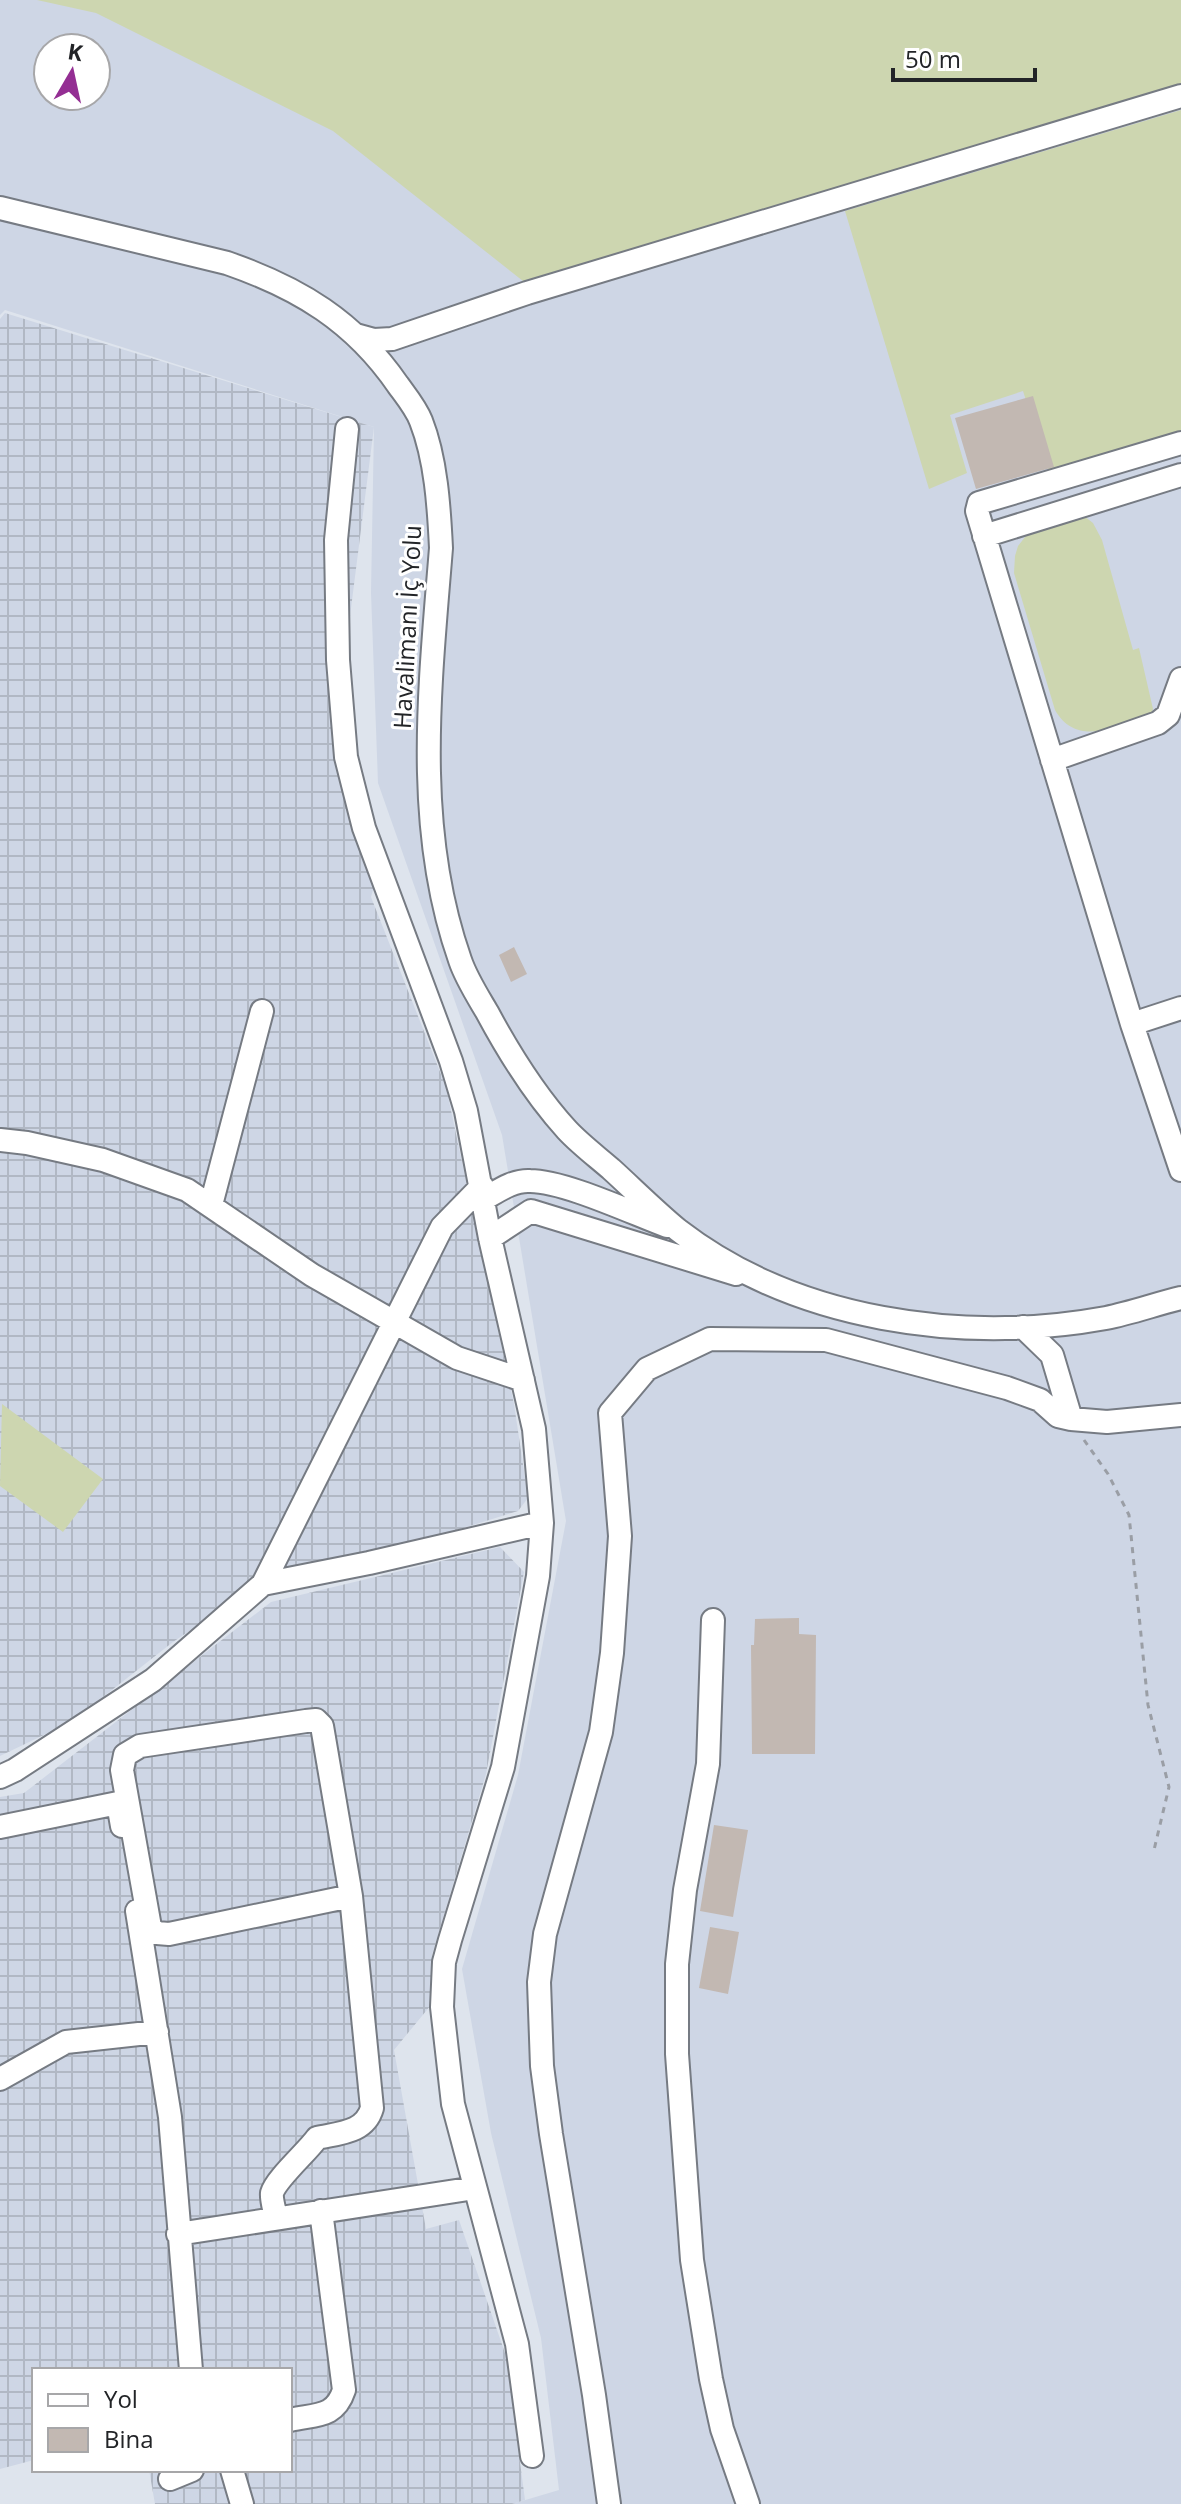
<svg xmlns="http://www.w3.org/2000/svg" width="1181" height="2504" viewBox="0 0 1181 2504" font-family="'Open Sans',sans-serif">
<defs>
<pattern id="industrial-grid" width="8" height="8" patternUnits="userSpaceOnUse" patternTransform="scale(2)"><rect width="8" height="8" fill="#ced6e5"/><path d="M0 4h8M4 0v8" fill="none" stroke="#b1b8c4"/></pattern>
</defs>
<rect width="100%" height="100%" fill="#dee4ed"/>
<path fill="#ced6e5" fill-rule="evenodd" d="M0 0H1181V2504H512L559 2490 541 2338 491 2133 462 1969 518 1775 566 1521 502 1135 378 783 371 593 374 427 5 310 0 315ZM48 48H96V96H48Z"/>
<path fill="url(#industrial-grid)" d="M5 313 374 427 349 624 351 717 361 801 382 857 371 897 446 1087 514 1404 528 1498 518 1511 238 1598 173 1642 103 1697 50 1732 0 1756V319Z
M500 1547 524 1572 486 1774 432 1955 431 2005 394 2050 426 2229 459 2220 506 2356 525 2500 512 2504H155L149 2470H290V2370H34V2460L0 2469V1797L24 1793 271 1602Z"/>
<path fill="#cdd6b0" d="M37 0H1181V87L523 281 333 131 96 13Z
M1181 110V437L1051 478 1023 391 950 415 967 473 929 489 845 211Z
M1084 516 1093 523 1102 540 1133 650 1139 648 1153 709 1151 715 1146 718C1114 727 1076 747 1055 710L1014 573 1015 556 1018 546 1029 532Z
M2 1404 103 1479 63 1532 0 1486Z"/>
<path fill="#c2b8b2" d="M1033 396 1054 467 976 489 955 418Z
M514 947 527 974 511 982 499 955Z
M799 1618V1634L816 1635 815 1754H752L751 1645H754L755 1619Z
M714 1825 748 1830 733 1917 700 1911Z
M710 1927 739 1932 728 1994 699 1988Z"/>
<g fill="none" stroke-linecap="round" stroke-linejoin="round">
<g stroke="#767b83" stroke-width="26">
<path id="minor" d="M0 208 227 263C299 288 354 321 398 385 406 396 416 408 421 421 436 459 439 507 441 548 430 685 413 827 460 960 466 978 477 995 487 1012 509 1053 535 1095 567 1130 580 1144 596 1156 611 1169 633 1189 655 1211 678 1230 796 1321 962 1344 1106 1318 1131 1313 1156 1304 1181 1298
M356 335 374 340 392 339 527 293 1181 96
M1181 443 979 503 977 511 1132 1024 1181 1170
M984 536 1181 475
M1052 760 1158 723 1168 715 1181 679
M1132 1024 1181 1008
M0 1140 27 1143 103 1160 187 1190 312 1275 457 1358 523 1380
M484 1199C498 1191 513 1180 530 1181 564 1181 632 1213 667 1226
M211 1205 262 1011
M490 1238 531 1211 736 1274
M1023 1327 1052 1355 1071 1419
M263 1584 442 1227 482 1186
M713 1620 708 1764 685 1890 677 1964V2054L692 2260 711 2379 722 2429 748 2504
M0 1777 15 1770 153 1680 263 1584 369 1563 542 1523 534 1429 490 1238 466 1111 451 1061 364 828 346 757 338 660 336 540 347 429
M0 1827 118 1803 122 1826
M137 1911 170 2117 191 2370
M0 2079 66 2042 157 2032
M276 2218C275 2211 271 2200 272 2193 276 2179 307 2152 317 2138 339 2133 365 2133 372 2108L351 1896 322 1726 316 1720 306 1721 140 1746 125 1755 122 1770 150 1927 157 1933 169 1934 351 1896
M178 2234 475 2188
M290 2420C316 2414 335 2418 344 2390L321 2211
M532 2456 517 2344 453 2104 442 2007 444 1962 450 1940 503 1767 538 1576 542 1523
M232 2470 242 2504
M170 2479 192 2470
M609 2504 594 2395 551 2134 542 2066 539 1982 545 1934 601 1732 612 1653 620 1536 610 1413 647 1369 710 1339 826 1340 1007 1388 1040 1400 1058 1416 1071 1419 1107 1422 1181 1415"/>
</g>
<path stroke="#9a9ea5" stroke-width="3" stroke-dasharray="6 6" stroke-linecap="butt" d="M1084 1440 1108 1474 1129 1515 1148 1705 1169 1787 1154 1850"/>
<use href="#minor" stroke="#fff" stroke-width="22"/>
</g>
<g text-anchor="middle" stroke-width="6" stroke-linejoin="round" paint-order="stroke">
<g font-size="24" fill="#222427" stroke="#fff">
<text transform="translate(408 627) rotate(-87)" y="8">Havalimanı İç Yolu</text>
</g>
</g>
<rect x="32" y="2368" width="260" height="104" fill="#ffffff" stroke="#a7a7a9" stroke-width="2"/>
<rect x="48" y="2394" width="40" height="12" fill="#ffffff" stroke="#a7a7a9" stroke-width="2"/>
<text x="104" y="2408" font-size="24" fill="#222427">Yol</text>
<rect x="48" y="2428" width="40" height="24" fill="#c2b8b2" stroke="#a7a7a9" stroke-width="2"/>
<text x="104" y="2448" font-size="24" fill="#222427">Bina</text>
<g transform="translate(72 72) rotate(9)"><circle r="38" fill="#ffffff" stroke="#a7a7a9" stroke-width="2"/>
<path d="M0-6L14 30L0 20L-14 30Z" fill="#942e93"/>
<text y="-12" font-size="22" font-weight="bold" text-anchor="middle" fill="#222427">K</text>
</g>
<path d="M893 68v12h142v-12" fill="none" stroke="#222427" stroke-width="4"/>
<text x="905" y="68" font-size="24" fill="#222427" stroke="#ffffff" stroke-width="6" paint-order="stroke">50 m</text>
</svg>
